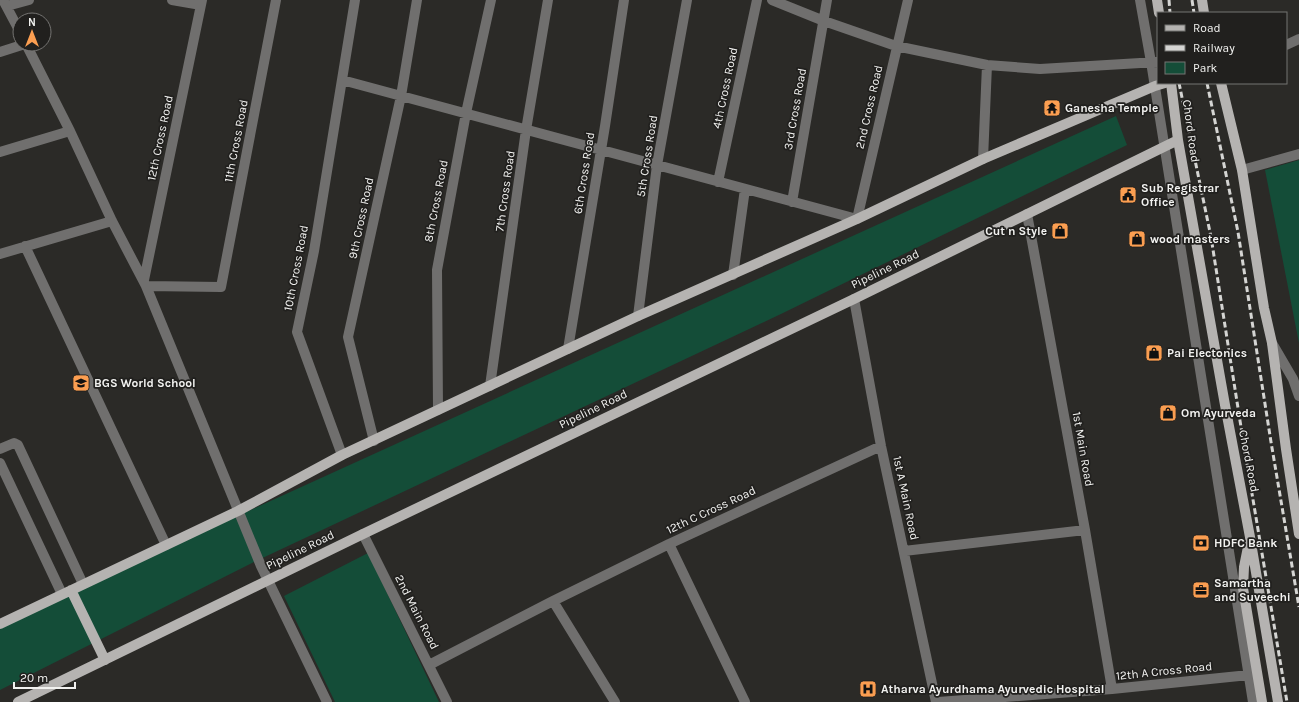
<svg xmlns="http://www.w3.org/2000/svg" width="1299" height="702" viewBox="0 0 1299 702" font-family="Karla,sans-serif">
<rect width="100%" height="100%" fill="#2b2a27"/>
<path fill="#144d38" d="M1116 116 1127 145 783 313 252 563 0 690V627L231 519Z
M1299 160V343L1265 170Z
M368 553 439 702H335L284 596Z"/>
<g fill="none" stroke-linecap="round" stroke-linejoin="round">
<path stroke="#706f6e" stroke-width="10" d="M3 0 20 32
M172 0 201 5
M772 0 824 21 896 46 987 65 1040 69 1157 62
M1140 0 1151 62 1253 702
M7 6 29 0
M26 44 70 131 112 221 146 286 261 566 327 702
M1286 45 1299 39
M0 52 25 44
M342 80 857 219 908 0
M0 152 70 131
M983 159 987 65
M1242 170 1299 154
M718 182 757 0
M792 202 827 0
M1027 214 1085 530 1112 689
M25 246 166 545
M0 254 112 221
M733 275 745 189
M144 280 202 0
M146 286 221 287 276 0
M854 299 881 446 936 702
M638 316 657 165 687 0
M1272 343 1293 379 1299 396
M568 349 605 126 624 0
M490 386 526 130 548 0
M438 410 437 270 466 113 491 0
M374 441 348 337 401 96 417 0
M0 449 14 443 18 445 83 584
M342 455 297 332 314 251 355 0
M0 463 62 594
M363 534 447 702
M669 544 745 702
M904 551 1085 530
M553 601 615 702
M429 665 553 601 669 544 881 446
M938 702 1112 689 1249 675"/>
<path stroke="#b5b3b1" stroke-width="10" d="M1157 0 1159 13
M1202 0 1204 13
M1171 83 1178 140 1225 405 1250 537 1278 702
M1221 83 1242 170 1264 308 1272 343 1286 449 1299 534
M1249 542 1244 567 1243 588 1262 702
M71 590 105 660
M0 624 238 511 342 455 638 316 857 219 983 159 1155 86 1165 83
M18 702 363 534 854 299 1178 140"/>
<path stroke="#d5d5d3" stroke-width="3" stroke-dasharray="6 3" stroke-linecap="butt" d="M1169 0 1170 13
M1192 0 1194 13
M1179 83 1211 237 1244 446 1287 702
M1207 83 1238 232 1271 442 1299 607"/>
</g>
<defs>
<g id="temple-square" transform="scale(0.9)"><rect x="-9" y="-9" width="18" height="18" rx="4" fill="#fb9e51" stroke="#21201e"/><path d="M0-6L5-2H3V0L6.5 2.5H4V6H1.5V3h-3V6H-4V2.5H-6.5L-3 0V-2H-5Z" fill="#111"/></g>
<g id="civic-square" transform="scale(0.9)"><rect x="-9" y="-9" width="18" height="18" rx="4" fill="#fb9e51" stroke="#21201e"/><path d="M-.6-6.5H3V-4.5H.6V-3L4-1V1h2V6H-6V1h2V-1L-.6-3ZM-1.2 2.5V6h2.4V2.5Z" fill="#111"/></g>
<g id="shop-square" transform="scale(0.9)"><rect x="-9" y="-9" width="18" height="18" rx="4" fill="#fb9e51" stroke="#21201e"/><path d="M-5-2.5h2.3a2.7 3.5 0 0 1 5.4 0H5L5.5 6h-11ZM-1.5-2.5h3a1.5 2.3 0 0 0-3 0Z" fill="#111"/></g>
<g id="school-square" transform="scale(0.9)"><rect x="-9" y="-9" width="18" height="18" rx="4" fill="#fb9e51" stroke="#21201e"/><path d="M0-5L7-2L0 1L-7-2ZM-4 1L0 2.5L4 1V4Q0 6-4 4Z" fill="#111"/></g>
<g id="bank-square" transform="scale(0.9)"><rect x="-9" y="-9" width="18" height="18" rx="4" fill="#fb9e51" stroke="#21201e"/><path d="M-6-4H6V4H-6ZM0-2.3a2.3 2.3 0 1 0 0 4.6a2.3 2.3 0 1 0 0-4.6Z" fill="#111"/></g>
<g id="office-square" transform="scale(0.9)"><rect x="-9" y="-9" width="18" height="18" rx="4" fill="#fb9e51" stroke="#21201e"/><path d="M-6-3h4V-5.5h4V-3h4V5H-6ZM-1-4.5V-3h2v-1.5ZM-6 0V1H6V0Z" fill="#111"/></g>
<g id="hospital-square" transform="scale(0.9)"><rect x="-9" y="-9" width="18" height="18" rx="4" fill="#fb9e51" stroke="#21201e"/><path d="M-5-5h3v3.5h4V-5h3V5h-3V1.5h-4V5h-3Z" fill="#111"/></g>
</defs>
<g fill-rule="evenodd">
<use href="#temple-square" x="1052" y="108"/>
<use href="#civic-square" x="1128" y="195"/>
<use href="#shop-square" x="1060" y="231"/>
<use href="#shop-square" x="1137" y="239"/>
<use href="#shop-square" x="1154" y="353"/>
<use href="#school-square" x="81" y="383"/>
<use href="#shop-square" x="1168" y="413"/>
<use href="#bank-square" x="1201" y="543"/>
<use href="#office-square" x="1201" y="590"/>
<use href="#hospital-square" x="868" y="689"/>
</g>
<g text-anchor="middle" stroke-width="3.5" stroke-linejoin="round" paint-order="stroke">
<g font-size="12" fill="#f2f2f0" stroke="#21201e">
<text transform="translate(725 88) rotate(-78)" y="4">4th Cross Road</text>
<text transform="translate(869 107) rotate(-77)" y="4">2nd Cross Road</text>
<text transform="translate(795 109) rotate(-80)" y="4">3rd Cross Road</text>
<text transform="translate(1191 131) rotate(82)" y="4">Chord Road</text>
<text transform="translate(160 138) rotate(-78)" y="4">12th Cross Road</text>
<text transform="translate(236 141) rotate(-79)" y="4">11th Cross Road</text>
<text transform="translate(647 156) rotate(-81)" y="4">5th Cross Road</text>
<text transform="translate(584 173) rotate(-81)" y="4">6th Cross Road</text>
<text transform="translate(505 191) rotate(-82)" y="4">7th Cross Road</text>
<text transform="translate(436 201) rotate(-79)" y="4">8th Cross Road</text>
<text transform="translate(361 218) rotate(-78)" y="4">9th Cross Road</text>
<text transform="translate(296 268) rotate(-79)" y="4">10th Cross Road</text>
<text transform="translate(885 269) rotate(-26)" y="4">Pipeline Road</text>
<text transform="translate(593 409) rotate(-26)" y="4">Pipeline Road</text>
<text transform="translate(1083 449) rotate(80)" y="4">1st Main Road</text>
<text transform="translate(1249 461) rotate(79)" y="4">Chord Road</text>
<text transform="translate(906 498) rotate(78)" y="4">1st A Main Road</text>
<text transform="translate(711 510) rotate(-25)" y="4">12th C Cross Road</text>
<text transform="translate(300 550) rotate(-26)" y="4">Pipeline Road</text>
<text transform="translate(417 612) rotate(63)" y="4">2nd Main Road</text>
<text transform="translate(1164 671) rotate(-6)" y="4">12th A Cross Road</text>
</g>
<g font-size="12" font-weight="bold" fill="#f2f2f0" stroke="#21201e" text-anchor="start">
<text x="1065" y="112">Ganesha Temple</text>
<text x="1141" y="192">Sub Registrar<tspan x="1141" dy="14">Office</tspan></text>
<text x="1047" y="235" text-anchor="end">Cut n Style</text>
<text x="1150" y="243">wood masters</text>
<text x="1167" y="357">Pai Electonics</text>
<text x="94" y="387">BGS World School</text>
<text x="1181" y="417">Om Ayurveda</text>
<text x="1214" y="547">HDFC Bank</text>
<text x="1214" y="587">Samartha<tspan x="1214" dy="14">and Suveechi</tspan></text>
<text x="881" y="693">Atharva Ayurdhama Ayurvedic Hospital</text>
</g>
</g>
<rect x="1157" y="12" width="130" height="72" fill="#21201e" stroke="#757472"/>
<rect x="1165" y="25" width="20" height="6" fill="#b5b3b1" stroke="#757472"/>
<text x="1193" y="32" font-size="12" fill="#f2f2f0">Road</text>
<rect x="1165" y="45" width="20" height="6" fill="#d5d5d3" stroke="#757472"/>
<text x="1193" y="52" font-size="12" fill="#f2f2f0">Railway</text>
<rect x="1165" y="62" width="20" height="12" fill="#144d38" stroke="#757472"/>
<text x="1193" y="72" font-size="12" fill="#f2f2f0">Park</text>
<g transform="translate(32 32)"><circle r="19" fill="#21201e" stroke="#757472"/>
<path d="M0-3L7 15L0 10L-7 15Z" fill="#fb9e51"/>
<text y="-6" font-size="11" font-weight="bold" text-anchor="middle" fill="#f2f2f0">N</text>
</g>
<path d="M14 682v6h61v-6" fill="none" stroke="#f2f2f0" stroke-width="2"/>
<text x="20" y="682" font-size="12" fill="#f2f2f0" stroke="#21201e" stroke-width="3" paint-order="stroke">20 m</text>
</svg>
